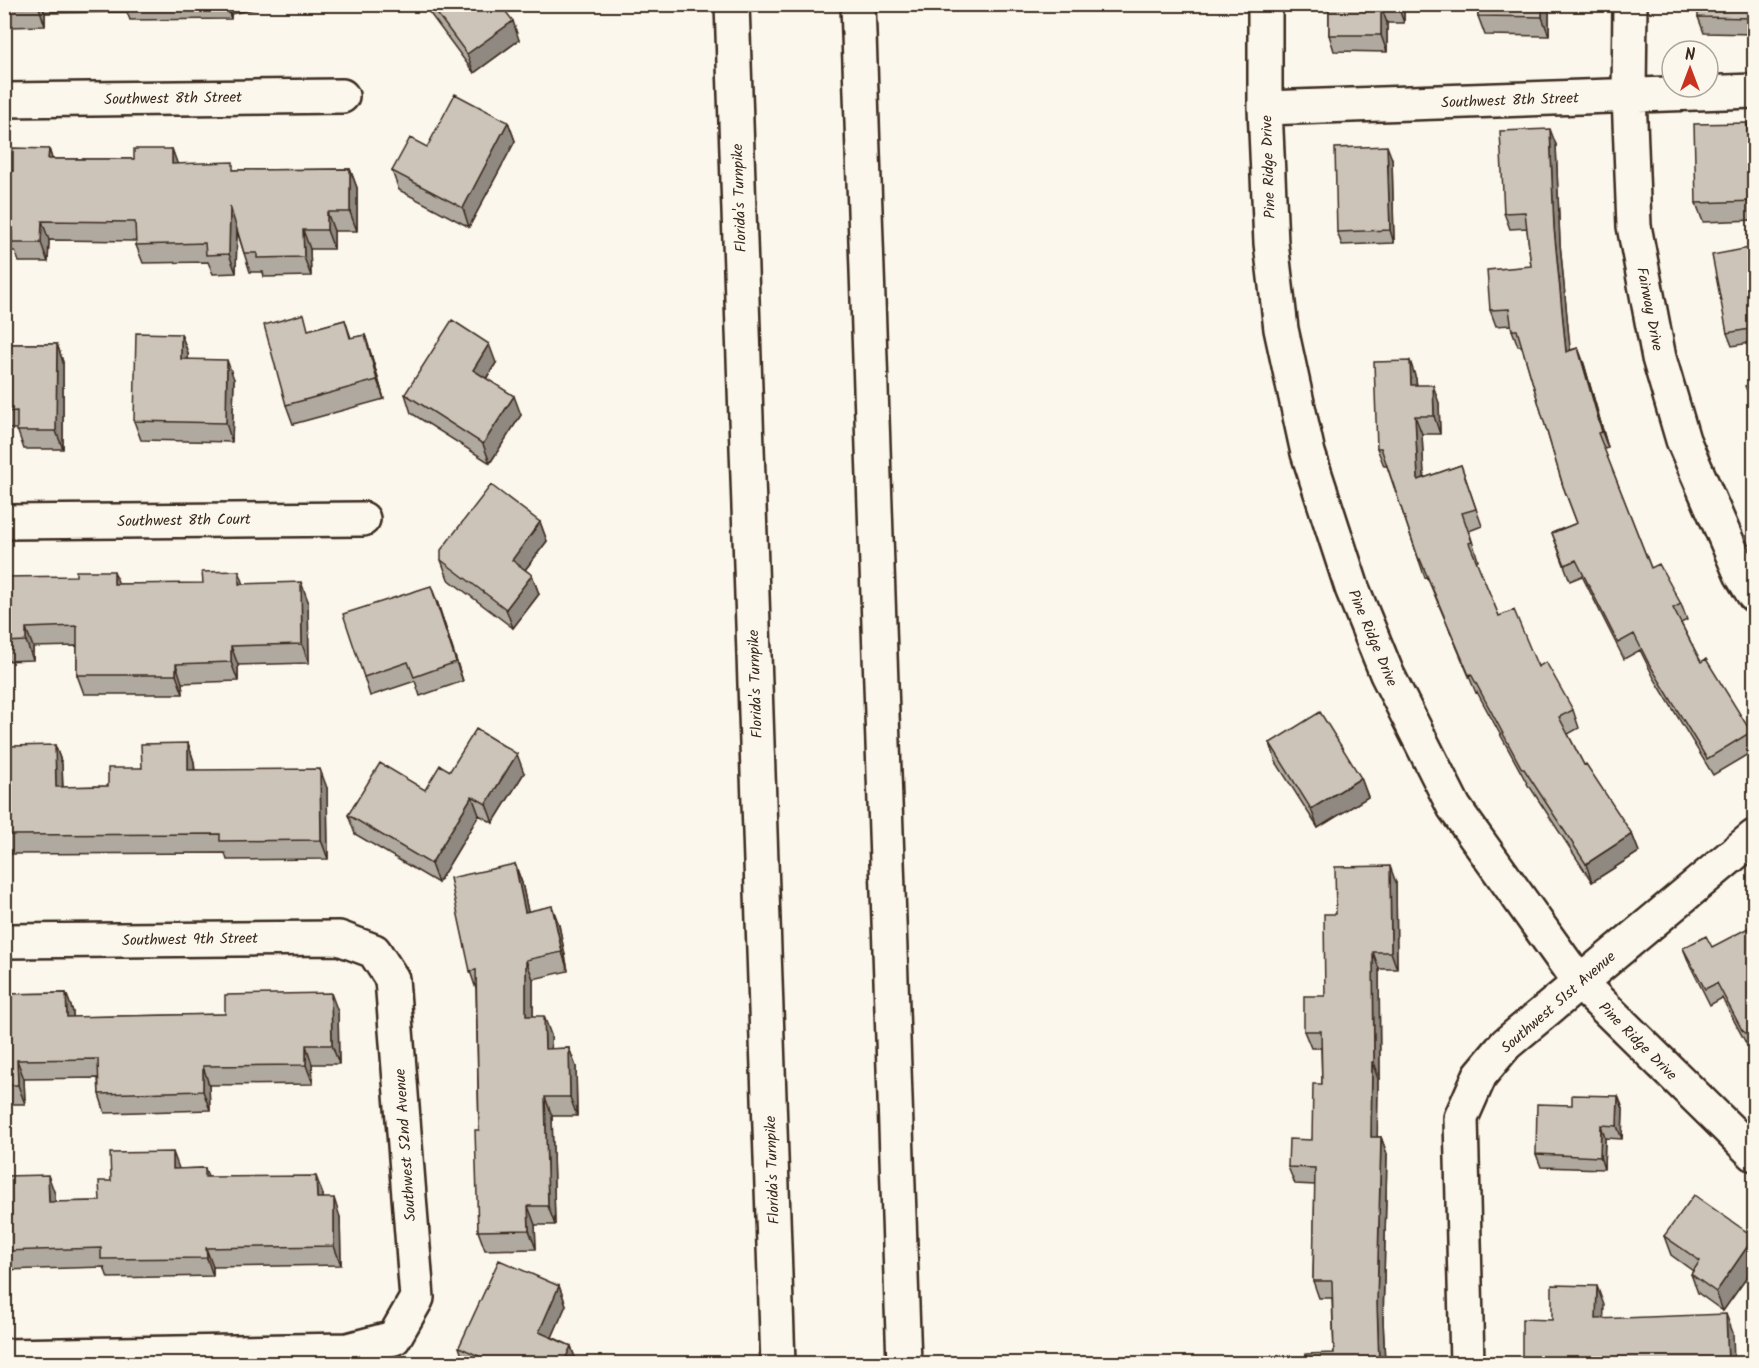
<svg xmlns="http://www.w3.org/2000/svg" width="1759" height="1368" viewBox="0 0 1759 1368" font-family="Kalam,sans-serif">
<rect width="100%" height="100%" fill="#fbf7ec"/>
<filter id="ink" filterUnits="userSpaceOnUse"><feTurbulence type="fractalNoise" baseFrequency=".0167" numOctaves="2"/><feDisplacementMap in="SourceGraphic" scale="12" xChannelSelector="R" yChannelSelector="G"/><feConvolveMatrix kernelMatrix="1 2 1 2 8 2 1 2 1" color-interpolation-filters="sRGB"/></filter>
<g filter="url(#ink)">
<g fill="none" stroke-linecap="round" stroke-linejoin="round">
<g stroke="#3b2a1e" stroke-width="38">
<path id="street" d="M1265 4V108L1271 243 1281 329 1308 453 1352 588 1387 674 1454 807 1579 982 1754 1154
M1630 4 1629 95 1634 226 1659 358 1683 440 1741 574 1754 595
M4 100 342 96
M1265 108 1754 91
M4 522 363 519
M4 941 339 938 374 951 392 979 417 1298 394 1338 348 1350 4 1356
M1467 1364 1461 1118 1480 1075 1506 1044 1754 837"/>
</g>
<g stroke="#3b2a1e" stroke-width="38">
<path id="highway" d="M732 4 778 1364
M858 4 904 1364"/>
</g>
<use href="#street" stroke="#fbf7ec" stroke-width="33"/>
<use href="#highway" stroke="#fbf7ec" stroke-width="33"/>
</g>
<path fill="#afa99f" stroke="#3b2a1e" stroke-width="1.5" d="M4 4H277L231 14V19L130 20 127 12 45 13V26L9 27 5 14Z
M423 4H500L519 40 474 73Z
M1329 4H1404V23H1387V52L1334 51 1329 35Z
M1478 4H1549V36L1485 35 1478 16Z
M1755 4V34L1704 33 1698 17Z
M508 122 515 141 469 227 399 190 392 171 427 147Z
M1747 123 1754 142 1755 220 1703 222 1696 203Z
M1556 145 1560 244 1570 350 1578 348 1584 364 1608 448 1604 449 1651 568 1681 604 1687 620 1681 623 1701 662 1751 732 1755 743V750L1713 775 1654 678 1640 650 1624 659 1582 576 1570 581 1552 533 1577 523 1563 486 1522 346H1518L1512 330 1511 325 1496 326 1490 310 1531 266 1527 228 1510 229 1504 213Z
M49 149 52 159H134L172 149 177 164 236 170 350 169 357 188V231H334V249H310L311 276 264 277 263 272H250L244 253 237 231 236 273 213 274 208 262 143 263 136 245V241L49 240 48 262H19L15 251H4V171H13Z
M1392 159 1394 243 1342 245 1337 232Z
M1755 247V342L1732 346 1727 333Z
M345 320 351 338 365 335 371 354 384 399 293 424 286 405 309 330Z
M181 334 188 353V359L234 379 232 442 141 440 134 421Z
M4 344H57L63 362V449H24L17 429H4Z
M1410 361 1416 379 1417 385 1439 403 1440 434H1422L1424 478 1461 465 1482 526 1469 531 1478 560 1476 561 1499 616 1573 710 1579 728 1568 734 1584 765 1632 834 1639 852 1592 882 1530 787H1529L1477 692 1476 693 1427 577 1425 578 1387 466H1384L1377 448Z
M496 363 486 379 521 415 490 463 411 413 405 394Z
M540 522 547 541 525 570 532 575 539 594 513 628 448 579 441 560Z
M4 577 119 584H244L308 601 309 663 238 665V681L182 683 183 694H84L77 675V646L33 647V660L4 661Z
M438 604 463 681 420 696 415 681 370 696 364 677Z
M188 743 194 762 195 770 327 788 328 859 227 860 225 853 4 854V771H11L55 745 62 764 63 787 108 786Z
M1270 743 1361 778 1368 797 1318 828 1276 762Z
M524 773 493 823 479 815 438 883 355 834 348 815 425 790Z
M515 864 522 883 528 911 559 925 568 971 533 979V1016L551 1035V1049L569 1048 576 1067 577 1116H552L555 1225H535L536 1249 485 1250 478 1231 479 1130 476 989 470 971Z
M1396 883 1397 969H1379L1380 1079H1378L1377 1137H1381L1387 1154 1383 1320 1385 1364H1306L1334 1353 1332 1298H1319L1313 1281 1315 1185 1295 1184 1288 1167 1312 1140 1322 1084 1321 1048H1311L1304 1031 1325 996 1336 914Z
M1755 930V1051L1747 1045 1722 998 1710 1005 1689 963 1683 948 1712 947Z
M66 993 73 1012V1017L338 1012 339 1064H312L313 1084 209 1085 210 1110 105 1113 99 1094 98 1078 24 1079 25 1104H4V994Z
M1618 1096 1623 1109 1622 1139 1605 1138 1604 1169 1541 1167 1536 1154 1572 1105Z
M205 1168 208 1177 323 1195V1198L340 1217 341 1265 213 1267V1276L108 1278 104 1267 4 1270V1176L55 1194V1202L100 1201 111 1181 179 1169Z
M1664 1236 1754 1237 1755 1266 1723 1311 1698 1293 1691 1274 1693 1271 1671 1255Z
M559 1286 566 1305 552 1337 571 1346 577 1364H465L459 1347Z"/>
<path fill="#8f8982" stroke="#3b2a1e" stroke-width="1.5" d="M38 4H41L45 13V26Z
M226 4H227L231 14V19Z
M1398 4H1404V23L1398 6Z
M1542 4H1549V36L1542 17Z
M1381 6 1387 23V52L1381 35Z
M513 21 519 40 474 73 467 54Z
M508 122 515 141 469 227 463 208Z
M1747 123 1754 142 1755 180 1748 162Z
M1550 129 1556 145 1560 244 1572 368 1566 352 1554 228Z
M1387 146 1392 159 1394 243 1390 230Z
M49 149 55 168 48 159Z
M172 149 179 168 172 164Z
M350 169 357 188V231L350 212Z
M230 206 237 225 236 273 229 254Z
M327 212 334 231V249L327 230Z
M42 221 49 240 48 262 41 243Z
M303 230 310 249 311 276 304 257Z
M181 334 188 353V378L181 359Z
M365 335 371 354 384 399 377 380Z
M57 344 63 362V449L56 431Z
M489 344 496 363 479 389 473 370Z
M1578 348 1584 364 1608 448 1602 432Z
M227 360 234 379 232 442 226 423Z
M1410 361 1416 379 1417 403 1411 385Z
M1433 385 1439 403 1440 434 1434 416Z
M514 396 521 415 490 463 483 444Z
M1415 416 1422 434 1425 498 1418 480Z
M540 522 547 541 518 579 512 560Z
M114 571 121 590 114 584Z
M239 571 246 590 239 584Z
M532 575 539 594 513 628 506 609Z
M301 582 308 601 309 663 302 644Z
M431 586 438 604 463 681 456 662Z
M26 628 33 647V660L26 641Z
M231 646 238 665V681L231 662Z
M176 664 182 683 183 694 176 675Z
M188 743 194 762 195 789 188 770Z
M55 745 62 764 63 806 56 787Z
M517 754 524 773 493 823 486 804Z
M320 769 327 788 328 859 321 840Z
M1361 778 1368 797 1318 828 1311 809Z
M472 796 479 815 438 883 431 864Z
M1632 834 1639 852 1592 882 1586 864Z
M515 864 522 883 532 931 525 912Z
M1390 866 1396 883 1397 969 1391 952Z
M552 906 559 925 568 971 562 952Z
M1373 952 1379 969 1380 1079 1374 1062Z
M526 960 533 979V1035L526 1016Z
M66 993 73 1012V1036L67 1017Z
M331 993 338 1012 339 1064 332 1045Z
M544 1016 551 1035 552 1068 545 1049Z
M306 1045 312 1064 313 1084 306 1065Z
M569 1048 576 1067 577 1116 570 1097Z
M17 1060 24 1079 25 1104 18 1085Z
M1372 1062 1378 1079 1377 1154 1371 1137Z
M203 1066 209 1085 210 1110 203 1091Z
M1618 1096 1623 1109 1622 1139 1617 1126Z
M545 1097 552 1116 555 1225 548 1206Z
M1601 1125 1605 1138 1604 1169 1600 1157Z
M1381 1137 1387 1154 1383 1320 1385 1364H1379L1377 1303Z
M173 1152 180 1171 173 1169Z
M48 1175 55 1194V1221L49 1202Z
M316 1176 323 1195 324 1217 317 1198Z
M334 1198 340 1217 341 1265 334 1246Z
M528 1206 535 1225 536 1249 529 1230Z
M1754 1237 1755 1266 1723 1311 1716 1292Z
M206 1248 213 1267V1276L207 1258Z
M559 1286 566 1305 546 1351 539 1332Z
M1597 1286 1604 1305 1603 1338 1596 1319Z
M1726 1314 1733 1333 1734 1364H1728Z
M571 1346 577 1364H563Z"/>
<path fill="#ccc4b9" stroke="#3b2a1e" stroke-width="1.5" d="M4 4H38V7L4 8Z
M430 4H500L513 21 467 54Z
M1329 4H1398V6H1381V35H1329Z
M1478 4H1542V17L1478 16Z
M1698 4H1755V18L1698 17Z
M455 94 508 122 463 208 392 171 410 138 427 147Z
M1747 123 1748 162H1755V201L1696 203 1694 124Z
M1550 129 1554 228 1566 352 1578 348 1602 432 1598 433 1651 568 1659 564 1681 604 1673 608 1701 662 1706 659 1751 732 1707 759 1648 662 1634 634 1618 643 1576 560 1565 565 1552 533 1577 523 1563 486 1517 330H1512L1509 309 1490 310 1487 270 1531 266 1525 212 1504 213 1500 131Z
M1387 146 1390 230 1337 232 1335 148Z
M13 148 49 149 48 159H134V149H172V164L233 162V170L350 169V212H327V230H303L304 257 257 258V253H244L230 206 229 254 206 255 205 243 136 245 135 222 42 221 41 243H12V232H4V171H13Z
M1755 247V328L1727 333 1712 255Z
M304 314 308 330 345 320 350 338 365 335 377 380 286 405 264 325Z
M452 320 489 344 473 370 514 396 483 444 405 394Z
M136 333 181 334V359L227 360 226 423 134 421Z
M4 344H57L56 431H17V411L4 412Z
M1410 361 1411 385H1433L1434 416H1415L1418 480 1461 465 1476 509 1462 513 1472 542 1469 543 1499 616 1514 610 1538 667 1546 662 1573 710 1559 717 1584 765 1586 764 1632 834 1586 864 1524 769H1522L1471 674 1469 675 1420 559 1419 560 1381 448H1377L1374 362Z
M1755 382V409L1745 386Z
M491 485 540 522 512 560 532 575 506 609 441 560V550Z
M76 571H114V584L203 583 202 572 239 571V584L301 582 302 644 231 646V662L176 664V675H77V626L26 628V641L4 642V577L76 576Z
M431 586 456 662 414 677 408 662 364 677 343 614Z
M1320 712 1361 778 1311 809 1270 743Z
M476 729 517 754 486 804 472 796 431 864 348 815 380 763 425 790 440 765 450 771Z
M188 743V770L320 769 321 840 220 841V834L4 835V771H11L10 746 55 745 56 787 108 786V768H142L141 744Z
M515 864 525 912 552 906 562 952 526 960V1016H544L545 1049 569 1048 570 1097H545L548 1206H528L529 1230 478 1231 475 1130H479L476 970 470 971 450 878Z
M1390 866 1391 952H1373L1374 1062H1372L1371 1137H1381L1377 1303 1379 1364H1306V1354L1334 1353 1332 1281H1313L1315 1168 1288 1167 1289 1139 1312 1140 1313 1084H1322L1321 1031H1304V996H1325L1324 914H1336L1335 867Z
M1752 926 1755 930V1041L1742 1030 1717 983 1705 989 1683 948 1706 936 1712 947Z
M66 993 67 1017 225 1014V995L331 993 332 1045H306V1065L203 1066V1091L99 1094 98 1059 17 1060 18 1085H4V994Z
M1572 1095 1618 1096 1617 1126 1601 1125 1600 1157 1536 1154 1537 1104 1572 1105Z
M173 1152V1169L205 1168V1177L316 1176 317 1198H334V1246L206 1248 207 1258 101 1259V1248L4 1251V1176L48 1175 49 1202 100 1201 99 1181H111L110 1153Z
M1694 1195 1754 1237 1716 1292 1691 1274 1700 1261 1664 1236Z
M499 1260 559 1286 539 1332 571 1346 563 1364H496L459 1347Z
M1552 1285 1597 1286 1596 1319 1726 1314 1728 1364 1522 1363V1319L1552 1320Z"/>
</g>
<g text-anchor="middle" stroke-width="4.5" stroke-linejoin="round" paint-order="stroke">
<g font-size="15" fill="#3b2a1e" stroke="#fbf7ec">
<text transform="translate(173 98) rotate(-1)" y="5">Southwest 8th Street</text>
<text transform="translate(1510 100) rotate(-2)" y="5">Southwest 8th Street</text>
<text transform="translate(1268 167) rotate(-92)" y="5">Pine Ridge Drive</text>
<text transform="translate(739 198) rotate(-92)" y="5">Florida's Turnpike</text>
<text transform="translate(1650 309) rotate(79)" y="5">Fairway Drive</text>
<text transform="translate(184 520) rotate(-1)" y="5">Southwest 8th Court</text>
<text transform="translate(1373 638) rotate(67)" y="5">Pine Ridge Drive</text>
<text transform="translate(755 684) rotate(-92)" y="5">Florida's Turnpike</text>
<text transform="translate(190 939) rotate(-1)" y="5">Southwest 9th Street</text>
<text transform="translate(1558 1002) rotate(-41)" y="5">Southwest 51st Avenue</text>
<text transform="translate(1638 1041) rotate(45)" y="5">Pine Ridge Drive</text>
<text transform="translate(405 1145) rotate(-94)" y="5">Southwest 52nd Avenue</text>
<text transform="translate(772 1170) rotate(-92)" y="5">Florida's Turnpike</text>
</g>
</g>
<rect width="1759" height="1368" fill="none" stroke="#fbf7ec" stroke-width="24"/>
<rect x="12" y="12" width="1735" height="1344" fill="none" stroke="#3b2a1e" stroke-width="2" filter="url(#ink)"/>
<g transform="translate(1690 69)"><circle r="28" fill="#fbf7ec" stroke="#aea59a" stroke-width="1.5"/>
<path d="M0-4.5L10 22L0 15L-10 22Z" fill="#c8321e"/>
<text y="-9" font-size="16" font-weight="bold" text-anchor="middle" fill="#3b2a1e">N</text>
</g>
</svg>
